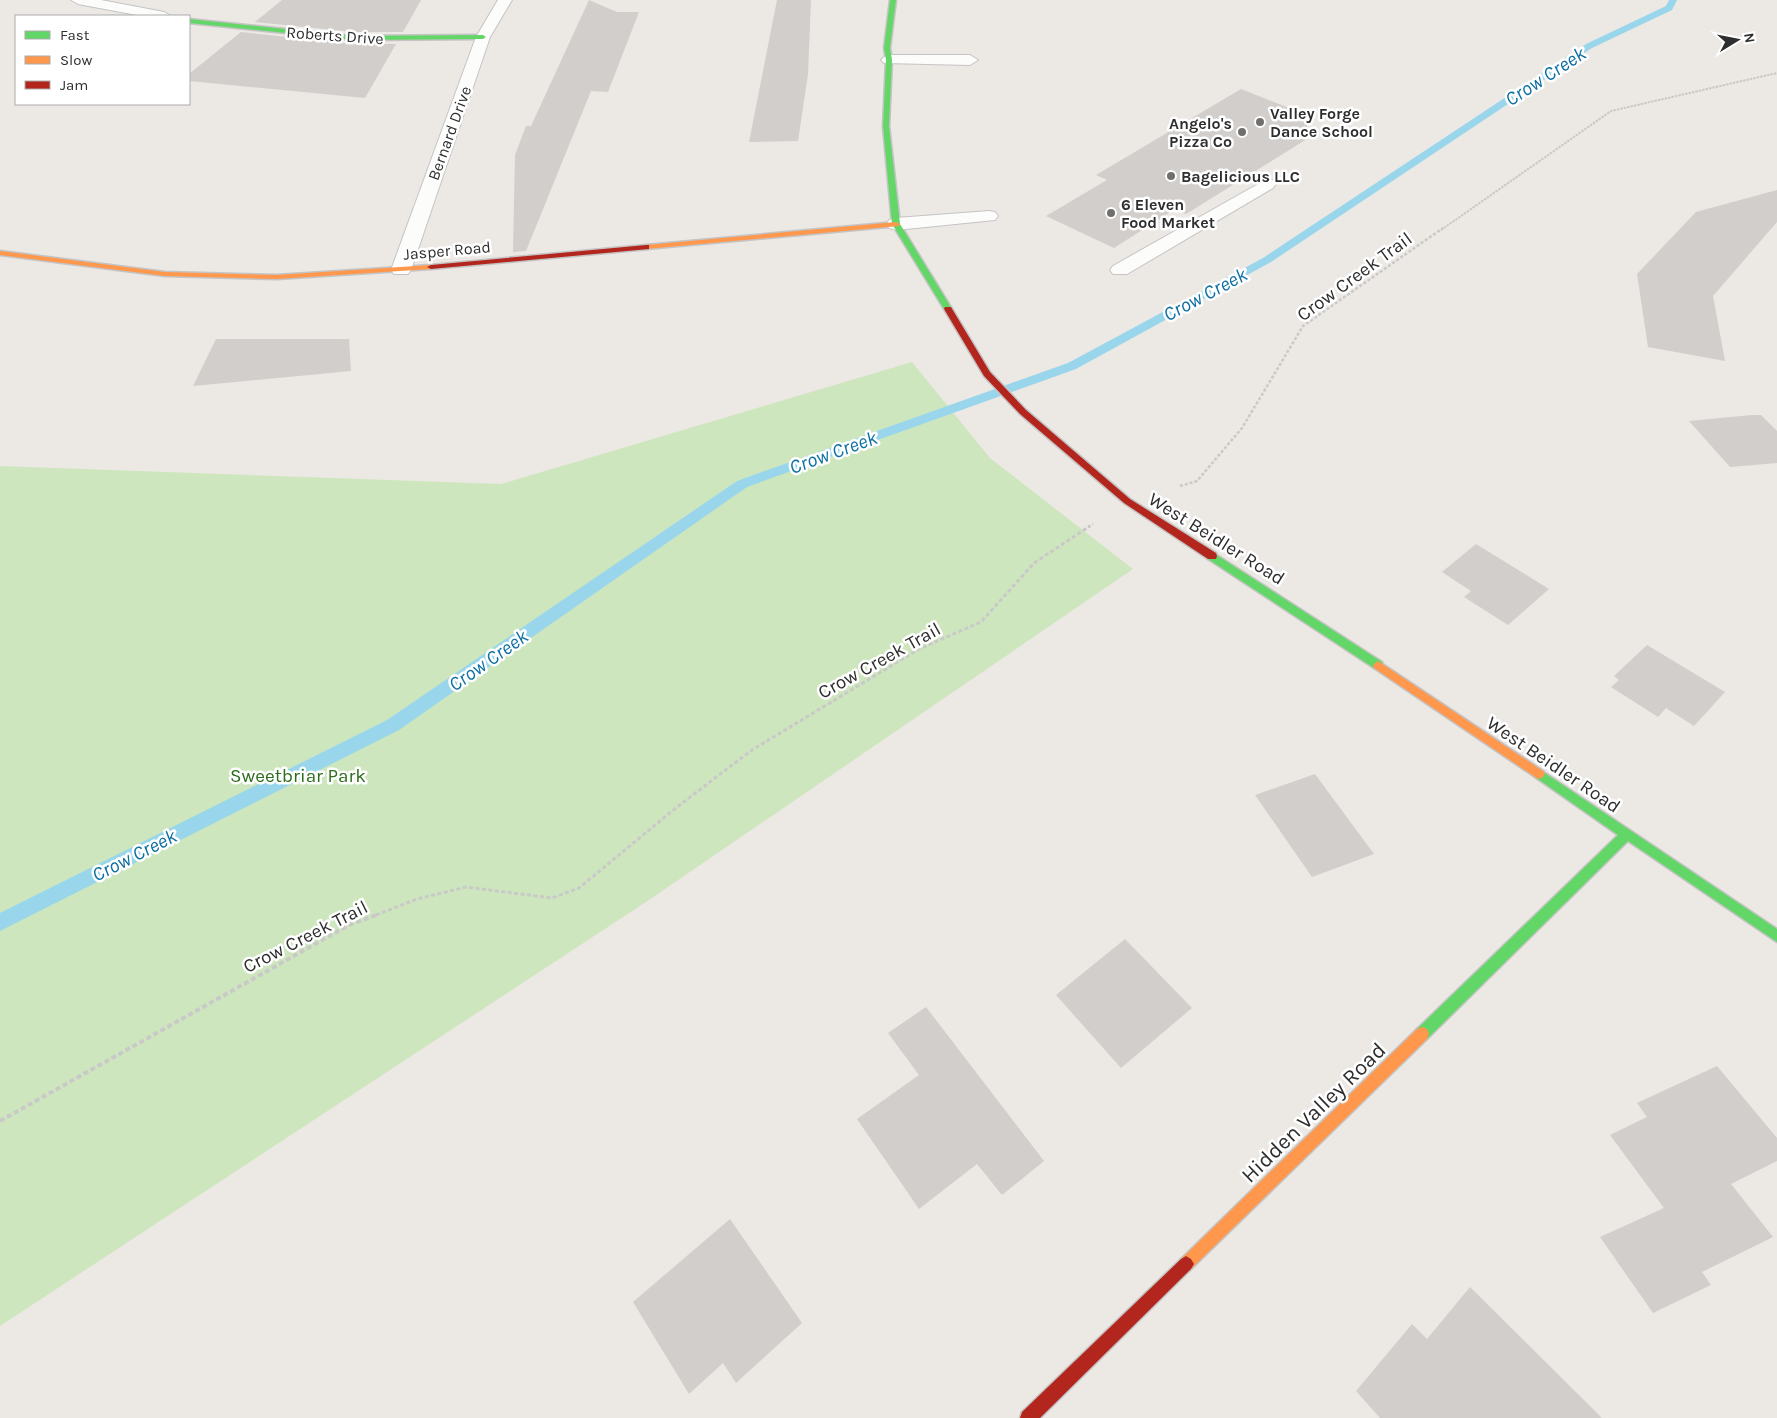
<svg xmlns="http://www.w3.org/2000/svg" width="1777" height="1418" viewBox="0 0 1777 1418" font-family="Karla,sans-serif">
<rect width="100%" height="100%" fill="#ece8e4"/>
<path fill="#cee6be" d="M912 362 990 458 1133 569 649 900 0 1326V466L501 484Z"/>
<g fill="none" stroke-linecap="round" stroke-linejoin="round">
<path fill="#99d6ec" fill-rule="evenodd" d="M1669 0H1677L1672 10 1592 48 1271 262 1076 369 747 487 399 730 0 931V913L387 720 737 481 1068 363 1263 258 1586 44 1666 6Z"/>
</g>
<path fill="#d1cecb" d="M282 0H421L403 32H354L255 22Z
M589 0 617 12H639L608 92 591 91 526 251 513 252 515 155 526 126H531Z
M777 0H811L808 74 798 141 749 142Z
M241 32 354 44H396L365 98 189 81V74Z
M1241 89 1307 115V139L1186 214 1175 209 1114 248 1046 216 1107 180 1096 175Z
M1777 190V222L1713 296 1725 361 1648 347 1637 274 1696 212Z
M216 339H349L351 371 193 386Z
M1752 415H1761L1777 431V463L1730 467 1689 421Z
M1476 544 1549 589 1508 625 1464 597 1471 591 1442 572Z
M1647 645 1725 692 1694 726 1666 708 1658 717 1611 687 1619 680 1614 676Z
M1315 774 1374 854 1312 877 1255 795Z
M1125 939 1192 1008 1121 1068 1056 995Z
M926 1007 1044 1161 1002 1195 977 1164 919 1209 857 1119 919 1075 888 1033Z
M1717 1066 1777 1138V1161L1731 1184 1773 1237 1702 1272 1711 1285 1653 1313 1600 1237 1664 1208 1610 1135 1647 1117 1637 1103Z
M730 1219 802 1323 736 1383 723 1363 689 1394 633 1302Z
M1470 1287 1602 1418H1380L1356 1391 1412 1324 1427 1339Z"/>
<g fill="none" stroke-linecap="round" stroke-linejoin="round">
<g stroke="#c5c4c5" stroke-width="2">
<path id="lane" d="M889 55H970L978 60 970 65 884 63 881 60 884 57Z
M1267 179 1273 180 1276 184 1273 188 1127 274H1113L1110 270 1113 266Z
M989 211 995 212 998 216 995 220 896 230 889 228 887 224 889 220 896 218Z"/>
</g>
<g stroke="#c5c4c5" stroke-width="2">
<path id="street" d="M71 0H101L164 12 171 16H142L78 4Z
M498 0H512L490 37 411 270 408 274H394L391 270 476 37Z"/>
</g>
<g stroke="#c5c4c5" stroke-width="3">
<path id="fast" d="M890 0H896L890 48 892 60 889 126 900 224 952 309 948 311 944 309 892 224 883 126 886 60 884 48Z
M189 19 354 36 483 35 486 37 483 39 354 40 189 23Z
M1212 552 1382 662 1383 665 1382 668H1374L1208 559 1207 556Z
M1539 769 1777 929V942L1628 841 1427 1039 1422 1041 1417 1039 1415 1034 1417 1029 1618 835 1535 777 1533 774 1535 771Z"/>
</g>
<g stroke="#c5c4c5" stroke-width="3">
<path id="slow" d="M896 222 900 224 899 226 646 249 642 247 646 245Z
M0 251 165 272 277 275 431 265 435 267 431 269 277 279 165 276 0 255Z
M1378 661 1543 771 1545 774 1543 777 1539 779 1535 777 1374 668 1373 665Z
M1422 1027 1427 1029 1429 1034 1427 1039 1191 1269 1186 1272 1181 1269 1178 1264 1181 1259 1417 1029Z"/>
</g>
<g stroke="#c5c4c5" stroke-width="3">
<path id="jam" d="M646 245H649V249L431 269 427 267 431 265Z
M945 307H951L990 372 1026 410 1130 499 1216 553 1217 556 1216 559H1208L1124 503 1020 414 984 376 944 309Z
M1186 1256 1191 1259 1194 1264 1191 1269 1040 1418H1020L1022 1412 1181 1259Z"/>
</g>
<path stroke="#c9c9c8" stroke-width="2" stroke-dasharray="2.5 1" stroke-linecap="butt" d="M1441 230 1611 111 1777 73"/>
<path stroke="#c9c9c8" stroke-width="2.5" stroke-dasharray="3 2" stroke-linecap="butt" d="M1180 486 1197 481 1242 428 1303 326 1443 228
M1088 527 1093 524"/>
<path stroke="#c9c9c8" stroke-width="3" stroke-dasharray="4 2.5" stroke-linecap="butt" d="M376 915 417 899 466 887 552 898 579 888 677 807 752 750 919 649 981 622 1034 563 1090 526"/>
<path stroke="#c9c9c8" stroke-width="4" stroke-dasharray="5 3" stroke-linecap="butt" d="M0 1121 349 925 379 914"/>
<use href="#lane" fill="#fcfcfb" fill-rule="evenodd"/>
<use href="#street" fill="#fcfcfb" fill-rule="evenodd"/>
<use href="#fast" fill="#63d668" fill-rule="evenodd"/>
<use href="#slow" fill="#ff974d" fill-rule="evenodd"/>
<use href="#jam" fill="#b3261e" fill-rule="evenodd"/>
</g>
<g fill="#706f6e" stroke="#fff" stroke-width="2">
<circle cx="1260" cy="122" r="5"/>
<circle cx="1242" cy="132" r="5"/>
<circle cx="1171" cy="176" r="5"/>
<circle cx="1111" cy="213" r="5"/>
</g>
<g text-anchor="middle" stroke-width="5" stroke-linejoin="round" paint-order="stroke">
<g font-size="16" fill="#2e2e2e" stroke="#fff">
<text transform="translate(335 35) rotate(4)" y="6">Roberts Drive</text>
<text transform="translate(449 133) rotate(-70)" y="6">Bernard Drive</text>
<text transform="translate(447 250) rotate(-5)" y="6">Jasper Road</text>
</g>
<g font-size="16" font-weight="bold" fill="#2e2e2e" stroke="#fff" text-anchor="start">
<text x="1270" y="119">Valley Forge<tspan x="1270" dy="18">Dance School</tspan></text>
<text x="1232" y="129" text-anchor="end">Angelo's<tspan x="1232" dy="18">Pizza Co</tspan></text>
<text x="1181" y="182">Bagelicious LLC</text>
<text x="1121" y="210">6 Eleven<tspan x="1121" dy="18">Food Market</tspan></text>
</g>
<g font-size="19" fill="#2e2e2e" stroke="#fff">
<text transform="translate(1354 276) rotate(-36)" y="7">Crow Creek Trail</text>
<text transform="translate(1217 538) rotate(32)" y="7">West Beidler Road</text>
<text transform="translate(879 660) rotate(-29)" y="7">Crow Creek Trail</text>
<text transform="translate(1554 764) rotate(34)" y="7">West Beidler Road</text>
<text transform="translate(305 936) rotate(-27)" y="7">Crow Creek Trail</text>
</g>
<g font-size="19" fill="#2c6e1b" stroke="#fff">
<text x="298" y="782">Sweetbriar Park</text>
</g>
<g font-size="20" font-style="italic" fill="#0d6fa3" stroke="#fff">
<text transform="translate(1545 76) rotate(-33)" y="7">Crow Creek</text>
<text transform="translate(1205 294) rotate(-28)" y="7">Crow Creek</text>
<text transform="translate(833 452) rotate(-20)" y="7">Crow Creek</text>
<text transform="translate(488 660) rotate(-35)" y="7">Crow Creek</text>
<text transform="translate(134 855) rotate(-27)" y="7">Crow Creek</text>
</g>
<g font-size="22" fill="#2e2e2e" stroke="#fff">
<text transform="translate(1313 1112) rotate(-44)" y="8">Hidden Valley Road</text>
</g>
</g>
<rect x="15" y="15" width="175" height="90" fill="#ffffff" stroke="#ababab"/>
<rect x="25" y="31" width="25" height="8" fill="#63d668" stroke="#ababab"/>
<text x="60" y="40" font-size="15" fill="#2e2e2e">Fast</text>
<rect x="25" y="56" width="25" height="8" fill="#ff974d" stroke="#ababab"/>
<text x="60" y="65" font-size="15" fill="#2e2e2e">Slow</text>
<rect x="25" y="81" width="25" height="8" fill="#b3261e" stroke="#ababab"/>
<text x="60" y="90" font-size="15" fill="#2e2e2e">Jam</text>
<g transform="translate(1737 40) rotate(80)" stroke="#ffffff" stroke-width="4" paint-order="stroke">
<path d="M0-4L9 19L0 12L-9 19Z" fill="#2e2e2e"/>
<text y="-8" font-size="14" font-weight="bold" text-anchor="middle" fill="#2e2e2e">N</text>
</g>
</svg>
